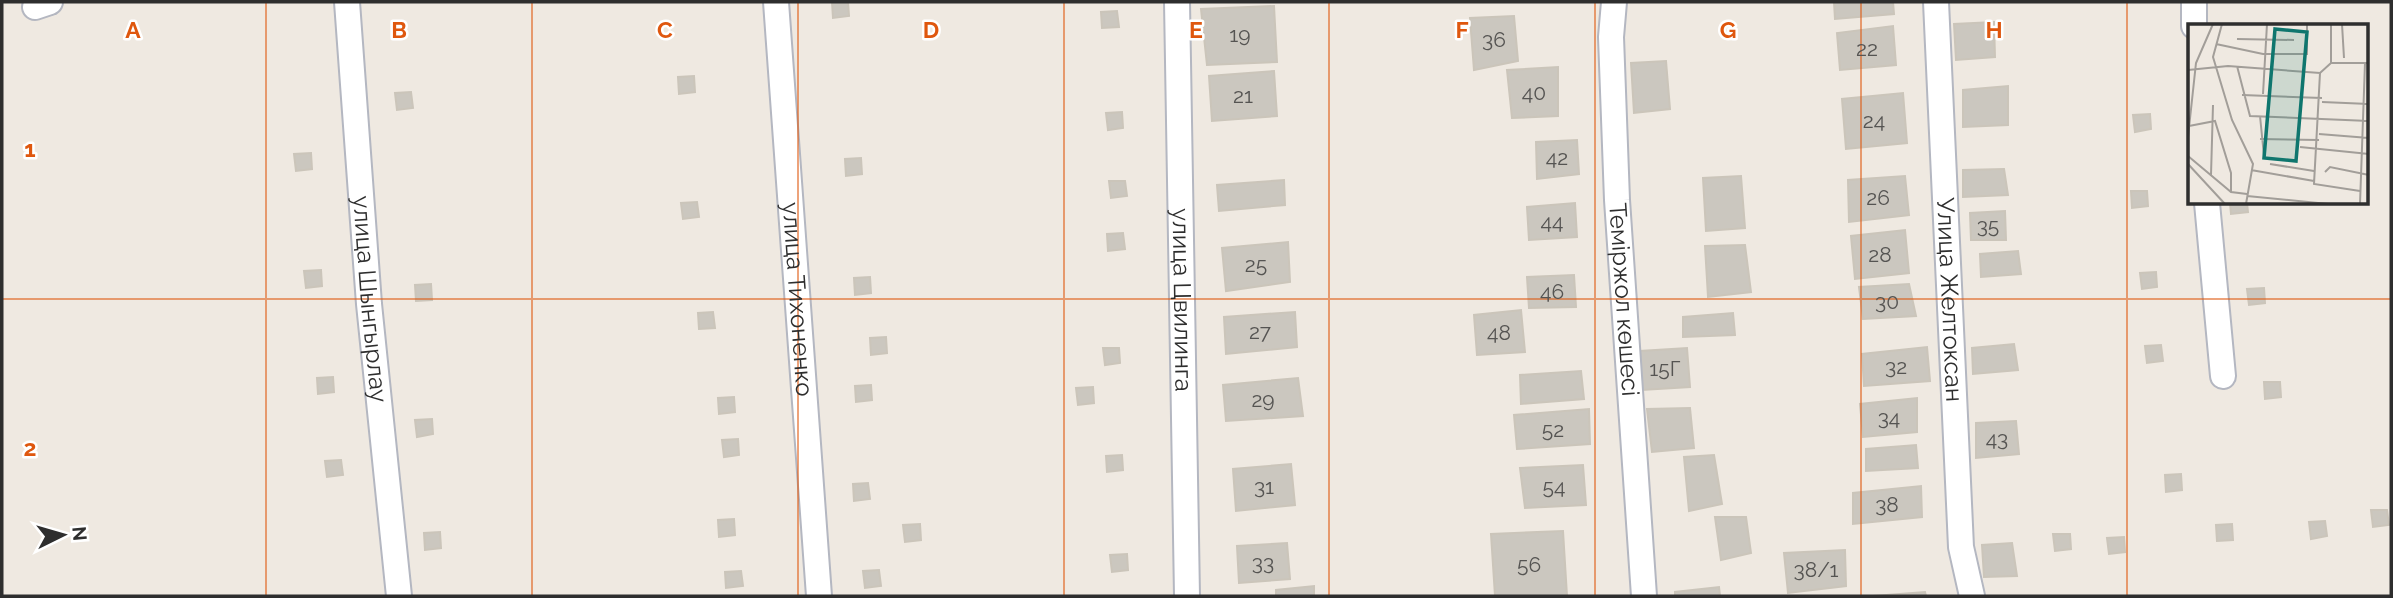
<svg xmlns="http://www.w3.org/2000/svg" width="2393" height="598" viewBox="0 0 2393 598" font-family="Raleway,sans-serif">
<rect width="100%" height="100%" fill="#efe9e1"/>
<path fill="#cbc7bf" stroke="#cbc5ba" stroke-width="2" d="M832 2H848L849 16 833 18Z
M1834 2H1893L1894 14 1835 19Z
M1274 6 1277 62 1207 65 1201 9Z
M1117 11 1119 27 1102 28 1101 12Z
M1514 16 1518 61 1474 70 1470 18Z
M1994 22 1995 57 1956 60 1954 24Z
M1893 26 1896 65 1840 70 1837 33Z
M1666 61 1670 109 1634 113 1631 63Z
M1558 67V116L1512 118 1507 70Z
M1274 71 1277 116 1212 121 1209 76Z
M694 76 695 92 679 94 678 77Z
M2008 86V125L1963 127V90Z
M411 92 413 108 397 110 395 93Z
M1903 93 1907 143 1846 149 1842 99Z
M1122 112 1123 128 1108 130 1106 113Z
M2150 114 2151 129 2135 132 2133 115Z
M1577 140 1579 174 1537 179 1536 142Z
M311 153 312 169 296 171 294 154Z
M861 158 862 174 846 176 845 159Z
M2004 169 2008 195 1963 197V170Z
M1741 176 1745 228 1706 231 1703 178Z
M1905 176 1909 215 1849 222 1848 180Z
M1284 180 1285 205 1219 211 1217 185Z
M1109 181H1125L1127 196 1111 198Z
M2131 191H2147L2148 206 2132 208Z
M697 202 699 217 683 219 681 203Z
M1575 203 1577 237 1529 240 1527 207Z
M2230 203H2247L2248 212 2231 214Z
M2005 211 2006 240H1971L1970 213Z
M1905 230 1909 273 1855 279 1851 236Z
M1123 233 1125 249 1108 251 1107 234Z
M1288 242 1290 282 1226 291 1222 248Z
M1745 245 1751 292 1708 297 1705 246Z
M2018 251 2021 274 1981 277 1980 254Z
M321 270 322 286 306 288 304 271Z
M2156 272 2157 287 2142 289 2140 273Z
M1574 275 1576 307 1529 308 1527 277Z
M870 277 871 293 855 295 854 278Z
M431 284 432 300 416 301 415 285Z
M1909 284 1916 316 1863 319 1859 287Z
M2264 288 2265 303 2249 305 2247 289Z
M1521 310 1525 352 1477 355 1474 315Z
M713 312 715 328 699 329 698 313Z
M1295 312 1297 347 1226 354 1224 317Z
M1733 313 1735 335 1683 337V317Z
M886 337 887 353 871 355 870 338Z
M2014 344 2018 370 1973 374 1972 348Z
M2161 345 2163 361 2147 363 2145 346Z
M1927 347 1930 381 1864 386 1862 354Z
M1103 348H1119L1120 363 1105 365Z
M1687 348 1690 387 1642 390 1640 351Z
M1581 371 1584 399 1521 404 1520 375Z
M333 377 334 392 318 394 317 378Z
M1298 378 1303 416 1226 421 1223 385Z
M2264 382H2280L2281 397 2265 399Z
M871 385 872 400 856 402 855 386Z
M1093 387 1094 403 1078 405 1076 388Z
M734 397 735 412 719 414 718 398Z
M1917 398V432L1863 437 1860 404Z
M1690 408 1694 448 1652 452 1647 409Z
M1589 409 1590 444 1517 449 1514 415Z
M432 419 433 434 417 437 415 420Z
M2016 421 2019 454 1976 458V423Z
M738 439 739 455 724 457 722 440Z
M1916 445 1918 468 1866 471V449Z
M1122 455 1123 470 1107 472 1106 456Z
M1714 455 1722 504 1689 511 1684 457Z
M341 460 343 475 327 477 325 461Z
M1291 464 1295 505 1236 511 1233 469Z
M1583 465 1586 505 1525 508 1520 468Z
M2181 474 2182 490 2166 492 2165 475Z
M868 483 870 499 854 501 853 484Z
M1921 486 1922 517 1853 524V493Z
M2371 510H2387L2389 525 2373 527Z
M1715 517H1746L1751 553 1721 560Z
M734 519 735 535 719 537 718 520Z
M2325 521 2327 536 2311 539 2309 522Z
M920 524 921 540 905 542 903 525Z
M2232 524 2233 540 2217 541 2216 525Z
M1563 531 1567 596H1495L1491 534Z
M440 532 441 548 425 550 424 533Z
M2053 534H2070L2071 549 2055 551Z
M2124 537 2125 552 2109 554 2107 538Z
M1287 543 1290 579 1239 583 1237 546Z
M2012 543 2017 576 1984 577 1982 545Z
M1845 550 1846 586 1788 593 1784 553Z
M1127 554 1128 570 1112 572 1110 555Z
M879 570 881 586 865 588 863 571Z
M741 571 743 586 726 588 725 572Z
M1314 586V596H1276V590Z
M1719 587 1720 596H1675V592Z
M1925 592 1926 596H1873Z"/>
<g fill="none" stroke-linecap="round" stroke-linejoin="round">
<g stroke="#b4b7c1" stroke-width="28">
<g id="street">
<path id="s1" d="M347 2 369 304 399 596"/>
<path id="s2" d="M776 2 819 596"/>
<path id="s3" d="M1177 2 1187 596"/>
<path id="s4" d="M1614 2 1611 37 1617 200 1644 596"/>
<path id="s5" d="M1936 2 1961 547 1972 596"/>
<path d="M2194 2V26"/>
<path d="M35 7 50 2"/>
<path d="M2207 203 2223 376"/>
</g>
</g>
<use href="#street" stroke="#fff" stroke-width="24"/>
</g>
<path fill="none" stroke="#df570e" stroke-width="2" stroke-opacity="0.55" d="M266 2V596M532 2V596M798 2V596M1064 2V596M1329 2V596M1595 2V596M1861 2V596M2127 2V596M2 299H2391"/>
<g text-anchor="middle" stroke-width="5" stroke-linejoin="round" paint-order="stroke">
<g font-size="21" fill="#555452">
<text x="1240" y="42">19</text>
<text x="1494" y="47">36</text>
<text x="1867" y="56">22</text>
<text x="1534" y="100">40</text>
<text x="1243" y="103">21</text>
<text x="1874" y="128">24</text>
<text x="1557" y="165">42</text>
<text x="1878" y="205">26</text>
<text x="1552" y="229">44</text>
<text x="1988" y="233">35</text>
<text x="1880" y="262">28</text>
<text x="1256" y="272">25</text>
<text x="1552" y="299">46</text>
<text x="1887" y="309">30</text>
<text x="1260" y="339">27</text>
<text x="1499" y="340">48</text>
<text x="1896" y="374">32</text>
<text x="1665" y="376">15Г</text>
<text x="1263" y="407">29</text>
<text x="1889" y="425">34</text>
<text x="1553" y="437">52</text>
<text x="1997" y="446">43</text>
<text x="1264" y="494">31</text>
<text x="1554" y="494">54</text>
<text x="1887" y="512">38</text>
<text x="1263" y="570">33</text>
<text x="1529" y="572">56</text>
<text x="1816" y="577">38/1</text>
</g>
<g font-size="24" fill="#2e2e2e" stroke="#fff">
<text dy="8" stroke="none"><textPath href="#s1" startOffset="298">улица Шынгырлау</textPath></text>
<text dy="8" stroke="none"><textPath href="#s2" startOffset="298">улица Тихоненко</textPath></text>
<text dy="8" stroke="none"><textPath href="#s3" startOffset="298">улица Цвилинга</textPath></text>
<text dy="8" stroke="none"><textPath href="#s4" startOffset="298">Теміржол көшесі</textPath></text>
<text dy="8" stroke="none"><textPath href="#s5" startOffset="298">Улица Желтоксан</textPath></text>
</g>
</g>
<g transform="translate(2188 24)">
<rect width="180" height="180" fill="#efe9e1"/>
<path fill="none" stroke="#a29e99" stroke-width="2" d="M34 0 25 33 44 96 65 140 58 180M154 0 156 34M49 15 106 16M28 20 75 30H119V0M143 39V0M49 42 62 92 181 97M0 46 40 42 132 49 143 39H181M132 49 126 160 172 167M75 70 79 0M54 71 134 74M134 78 181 80M72 92 76 132M1 102 27 97 43 149V168M131 110 181 114M0 113 8 39 25 0M72 115 131 116M112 123 181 130M0 132 43 168 59 170M0 140 37 180M82 140 126 147M63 146 126 157M137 148 142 143 181 151M23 151 25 81M59 172 140 180M172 180 177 39"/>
<path fill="#0f766e" fill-opacity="0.15" stroke="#0f766e" stroke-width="3.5" d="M87 5 119 8 108 137 76 134Z"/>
<rect width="180" height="180" fill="none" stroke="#2e2e2e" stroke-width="3.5"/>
</g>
<g font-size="23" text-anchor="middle" font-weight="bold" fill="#df570e" stroke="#fff" stroke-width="5" stroke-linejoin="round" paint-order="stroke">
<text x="133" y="38">A</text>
<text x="399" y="38">B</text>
<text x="665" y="38">C</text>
<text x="931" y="38">D</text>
<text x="1196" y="38">E</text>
<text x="1462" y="38">F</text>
<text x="1728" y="38">G</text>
<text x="1994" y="38">H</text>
<text x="30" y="157">1</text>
<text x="30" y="456">2</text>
</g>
<rect width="2393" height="598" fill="none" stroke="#2e2e2e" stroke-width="7"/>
<g transform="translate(63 535) rotate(85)" stroke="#ffffff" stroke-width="5" paint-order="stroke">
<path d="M0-5L12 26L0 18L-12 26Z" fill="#2e2e2e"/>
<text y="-10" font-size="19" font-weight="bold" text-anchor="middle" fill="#2e2e2e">N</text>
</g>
</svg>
